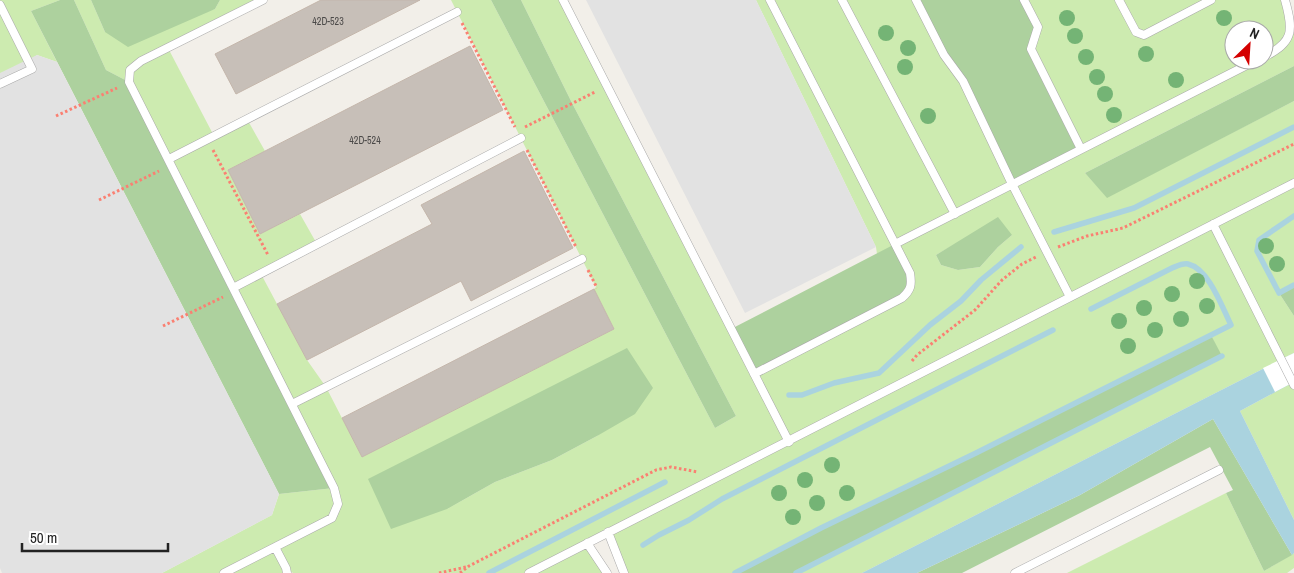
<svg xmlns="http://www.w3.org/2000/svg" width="1294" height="573" viewBox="0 0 1294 573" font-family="'Archivo Narrow',sans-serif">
<rect width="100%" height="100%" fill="#f2efe9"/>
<path fill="#cdebb0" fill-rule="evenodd" d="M0 0H60L31 11 57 62 37 55 0 84Z
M74 0H91L105 32 215 9 220 0H253L255 4 168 48 214 136 247 119 265 151 228 170 260 234 300 214 317 244 261 274 307 360 326 387 362 457 614 329 594 289 596 287 451 0H491L715 428 736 416 572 103 521 0H563L755 374 895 245 877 254 876 247 756 0H916L1031 49 1024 0H1285C1292 12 1294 20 1292 34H1294V66L1085 173 1107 197 1294 101V285L1279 293 1294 316V353L862 573H796L1221 357 1211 335 976 453 821 528 735 573H624L607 532 587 543 607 573H293L287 568V573H162L272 515 279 494 334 488 129 82 106 70ZM1234 30H1264V60H1234ZM1012 235 998 247 980 267 958 270 941 265 936 255 955 244ZM653 388 597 436 552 460 495 482 447 509Z
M1294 367V520L1240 411 1275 392Z
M1226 493 1264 571 1294 553V568L1287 573H1067Z"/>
<path fill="#add19e" d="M60 0H74L106 70 129 82 334 488 279 494 31 11Z
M91 0H220L215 9 128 47 105 32Z
M491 0H521L572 103 736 416 715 428Z
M916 0H1024L1038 27 1031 49 1081 149 1012 184 963 81Z
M1294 66V101L1107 198 1085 173Z
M998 217 1012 235 998 247 980 267 958 270 941 265 936 255Z
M895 244 910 273V291L754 374 731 329Z
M1294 285V316L1279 293Z
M1211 335 1222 356 796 573H735L821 528 976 453Z
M627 348 653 388 635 414 597 436 552 460 495 482 447 509 391 529 368 479Z
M1213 419 1292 555 1264 571 1226 493 1233 490 1210 447 962 573H917L1080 495Z"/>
<path fill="#e2e2e2" d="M586 0H756L876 247 745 313Z
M37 55 57 62 279 494 272 515 162 573H2L0 568V73Z"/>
<path fill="#aad3df" d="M1294 353V382L1240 411 1294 520V553L1292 555 1213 419 1080 495 917 573H862Z"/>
<path fill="#fff" d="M1294 353V382L1275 392 1263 368Z"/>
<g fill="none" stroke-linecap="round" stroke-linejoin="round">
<path stroke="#aad3df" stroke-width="5.5" d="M1054 232 1134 208 1294 127
M1278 291 1257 251 1259 240 1294 216
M1279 293 1294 285
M789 395H802L834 383 879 373 930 325 961 301 981 280 1021 247
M643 545 659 535 689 520 722 499 1053 330
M489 573 665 482
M735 573 821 528 976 453 1231 325C1222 307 1209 269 1188 264 1183 263 1177 266 1172 268L1091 309
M796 573 1222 356"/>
</g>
<path fill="#c7bfb8" stroke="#c4b6ab" d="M321 0H420L236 94 215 54Z
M470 46 503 110 260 234 228 170Z
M524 151 573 248 471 301 461 281 307 360 277 304 432 224 421 205Z
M594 289 614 329 362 457 342 418Z"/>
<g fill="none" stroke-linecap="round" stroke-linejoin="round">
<g stroke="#a9a9a9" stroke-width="9">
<path id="service" d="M563 0 789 442
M842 0 955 214
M916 0 944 55 963 81 1012 184 1070 297
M1024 0 1038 27 1031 49 1081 149
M1119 0 1136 32 1144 35 1211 0
M0 5 32 69 0 84
M1264 57C1293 42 1294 32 1285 0
M169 159 457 12
M1213 224 1294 385
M895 244 1257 60
M233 288 521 138
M754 374 902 298C911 290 912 285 910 273L770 0
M292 404 582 259
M608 532 624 573
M587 543 607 573
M275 547 286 568 287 573
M224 573 332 518 338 504 334 488 129 82 130 70 141 61 263 0
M529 573 1294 183
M1015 573 1219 470"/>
</g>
<path stroke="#fa8072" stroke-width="3" stroke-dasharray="2.5 2.5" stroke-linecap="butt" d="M462 23 515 127
M56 116 117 88
M525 127 595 92
M213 150 268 255
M527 150 576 247
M99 200 159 171
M1058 247 1087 236 1123 228 1294 144
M588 270 597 288
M163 326 223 297
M912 361 917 355 975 310 1002 280 1022 264 1036 257
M439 573 466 567
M460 573 469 566 656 470 671 467 698 472"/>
<use href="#service" stroke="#fff" stroke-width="8"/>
</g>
<g fill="#74b475">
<circle cx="1067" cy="18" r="8"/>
<circle cx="1224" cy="18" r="8"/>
<circle cx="886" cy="33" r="8"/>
<circle cx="1075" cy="36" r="8"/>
<circle cx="908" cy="48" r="8"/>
<circle cx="1146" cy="54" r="8"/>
<circle cx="1086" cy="57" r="8"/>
<circle cx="905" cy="67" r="8"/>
<circle cx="1097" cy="77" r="8"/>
<circle cx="1176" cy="80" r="8"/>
<circle cx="1105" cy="94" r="8"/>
<circle cx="1114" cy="115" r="8"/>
<circle cx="928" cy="116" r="8"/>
<circle cx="1266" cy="246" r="8"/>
<circle cx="1277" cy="264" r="8"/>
<circle cx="1197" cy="281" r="8"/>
<circle cx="1172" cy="294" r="8"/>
<circle cx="1207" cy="306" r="8"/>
<circle cx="1144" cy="308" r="8"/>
<circle cx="1181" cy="319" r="8"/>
<circle cx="1119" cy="321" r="8"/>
<circle cx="1155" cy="330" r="8"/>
<circle cx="1128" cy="346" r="8"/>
<circle cx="832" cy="465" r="8"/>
<circle cx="805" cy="480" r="8"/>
<circle cx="779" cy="493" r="8"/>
<circle cx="847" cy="493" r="8"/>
<circle cx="817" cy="503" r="8"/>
<circle cx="793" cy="517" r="8"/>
</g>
<g text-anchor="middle" stroke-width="4.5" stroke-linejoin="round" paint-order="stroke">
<g font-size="10" fill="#4b4948">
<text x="328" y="25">42D-523</text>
<text x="365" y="144">42D-524</text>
</g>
</g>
<g transform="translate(1249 45) rotate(25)"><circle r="24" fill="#ffffff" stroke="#a7a7a7"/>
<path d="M0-4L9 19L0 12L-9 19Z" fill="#d40000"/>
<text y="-8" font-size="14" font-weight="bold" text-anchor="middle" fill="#222222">N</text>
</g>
<path d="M22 543v8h146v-8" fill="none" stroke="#222222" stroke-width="2.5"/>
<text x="30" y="543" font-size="15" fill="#222222" stroke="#ffffff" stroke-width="4" paint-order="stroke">50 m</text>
</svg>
